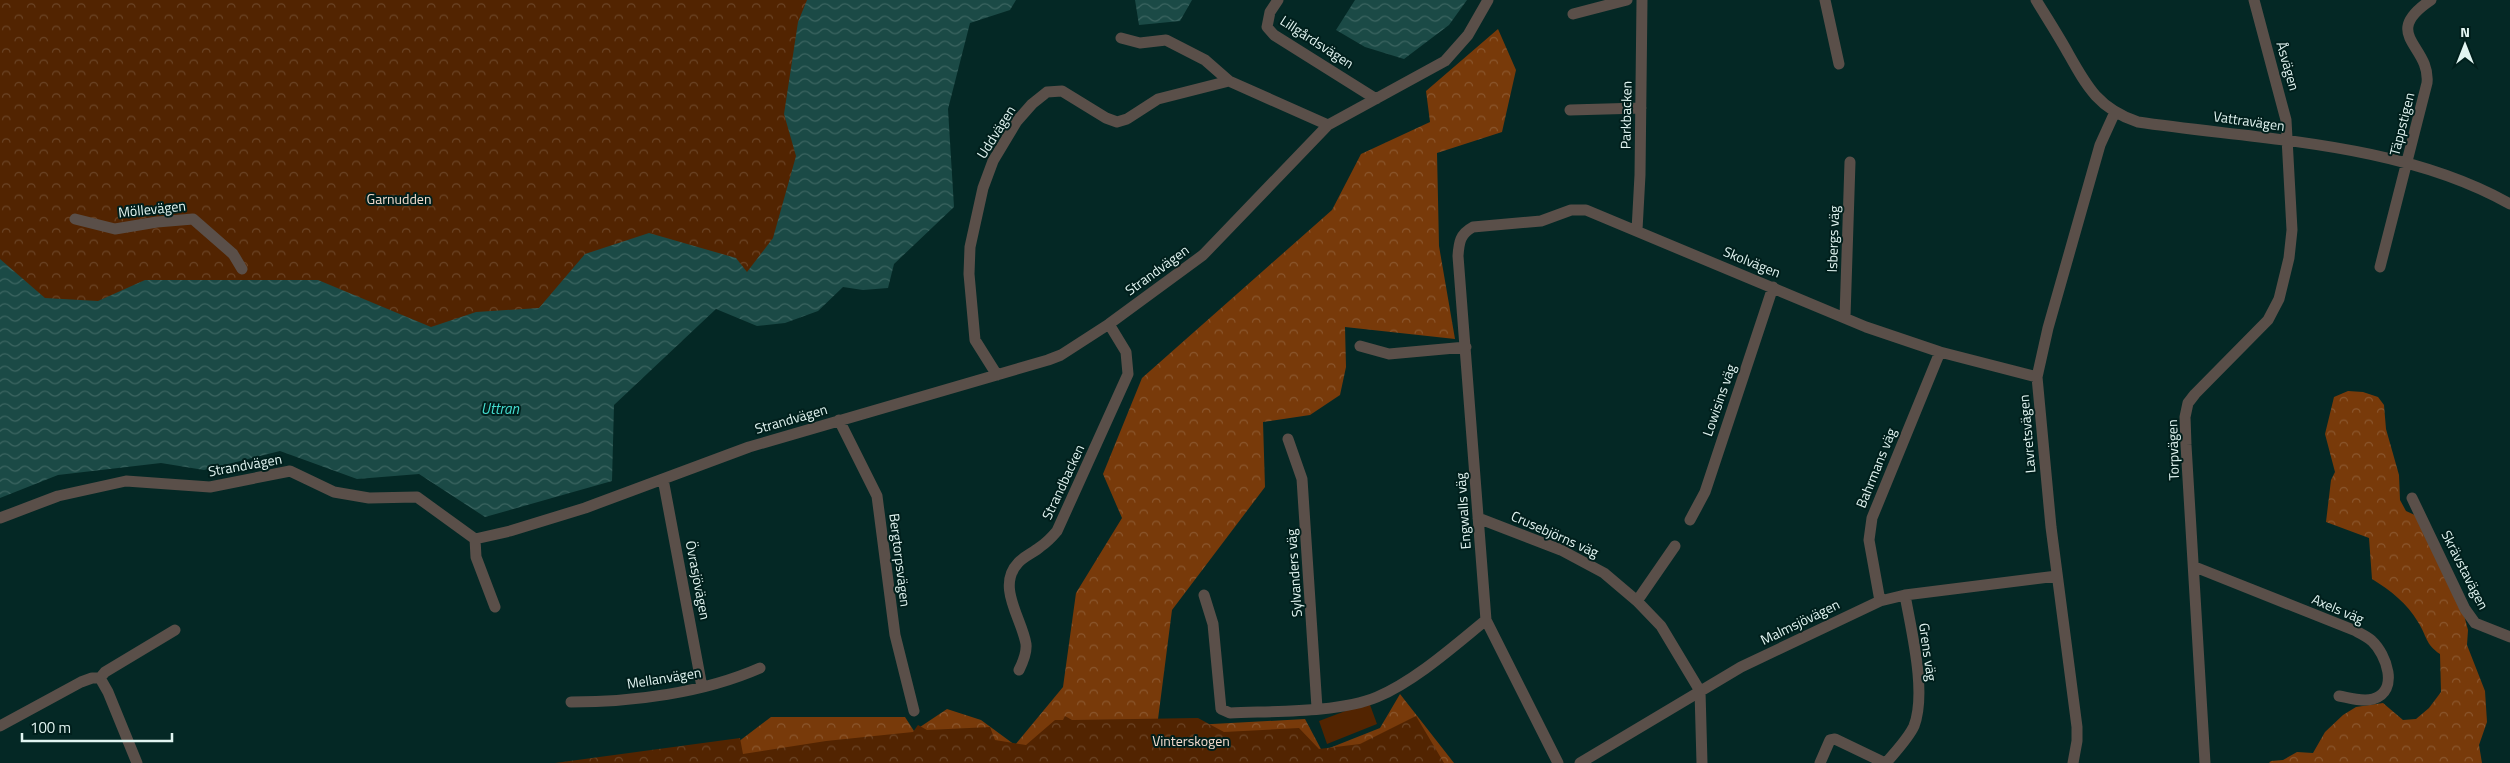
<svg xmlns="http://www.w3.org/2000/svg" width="2510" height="763" viewBox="0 0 2510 763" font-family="'Titillium Web',sans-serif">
<defs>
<pattern id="forest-crowns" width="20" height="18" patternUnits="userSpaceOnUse" patternTransform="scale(1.25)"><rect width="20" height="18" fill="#783a0a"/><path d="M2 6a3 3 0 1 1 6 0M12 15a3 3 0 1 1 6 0" fill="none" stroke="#8b572e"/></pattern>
<pattern id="park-crowns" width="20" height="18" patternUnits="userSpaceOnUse" patternTransform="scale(1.25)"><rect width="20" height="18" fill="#522401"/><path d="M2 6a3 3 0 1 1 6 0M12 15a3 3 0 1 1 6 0" fill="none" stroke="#6b4426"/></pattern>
<pattern id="water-waves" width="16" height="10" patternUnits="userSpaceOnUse" patternTransform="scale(1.25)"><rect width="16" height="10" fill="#1b4a46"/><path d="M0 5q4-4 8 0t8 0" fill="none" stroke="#3c6561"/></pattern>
</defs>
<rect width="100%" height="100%" fill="#042825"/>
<path fill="url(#forest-crowns)" d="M1498 29 1516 70 1502 132 1437 153 1439 246 1455 339 1345 327 1346 367 1340 395 1310 415 1263 422 1265 487 1172 610 1157 727 1305 719 1322 751 1380 728 1400 694 1454 763H727L738 742 771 717H905L914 731 947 709 981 720 1015 745 1063 687 1076 593 1122 518 1103 474 1142 378 1332 210 1361 154 1430 122 1426 91Z
M2348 391 2363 392 2378 397 2384 405 2386 429 2399 475 2400 500 2406 511 2417 516 2464 615 2468 630 2467 645 2485 691 2487 722 2479 745 2482 763H2269L2271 761 2283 760 2297 752 2313 753 2325 732 2343 715 2356 707 2383 703 2403 720 2416 719 2429 708 2441 692 2440 654C2425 644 2427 636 2418 622 2407 603 2391 591 2372 579L2369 538 2326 522 2331 480 2335 472 2325 434 2334 397Z"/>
<path fill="url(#park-crowns)" d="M0 0H948L806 284 0 401Z
M1065 716 1072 720 1198 718 1224 732 1299 728 1319 749 1360 744 1416 716 1444 763H555L740 738 743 754 826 741 913 732 918 725 927 730 990 727 995 740 1026 745 1055 720H1063Z"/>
<path fill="#522401" d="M1369 702 1377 724 1327 744 1319 721Z"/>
<path fill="url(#water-waves)" d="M807 0H1016L1010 10 970 23 948 109 954 207 894 264 888 288 863 290 843 287 818 311 785 323 757 326 716 309 614 405 612 481 485 517 419 474 357 479 280 451 204 470 161 463 58 475 0 498V259L45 298 98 301 145 280H318L431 327 476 312 539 308 585 254 649 233 736 258 747 272 773 238 796 156 784 114 798 22Z
M1135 0H1192L1180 21 1139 25Z
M1355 0H1467L1449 25 1404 59 1365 47 1336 30Z"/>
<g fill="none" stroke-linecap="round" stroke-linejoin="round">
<path stroke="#5a4f49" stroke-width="11" d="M1278 0 1270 12 1267 27 1274 35 1376 99
M1825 0 1839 64
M2036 0C2047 18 2058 35 2068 53 2087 87 2099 109 2138 122 2260 140 2400 142 2510 204
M1573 14 1627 0
M1121 38 1140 43 1166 40 1205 60 1229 81
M1570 110 1641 108
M75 219 115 229 157 222 193 219 233 254 242 269
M1637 230 1640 175 1642 0
M2380 267 2427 83C2431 45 2379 35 2431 0
M1845 317 1850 162
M1360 346 1389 354 1466 347
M997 375 975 340 969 274 970 247 983 188 993 161 1017 121 1032 104 1047 92 1062 91 1106 118 1117 122 1127 119 1158 99 1229 81 1328 125
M839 420 877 496 895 635 914 711
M1288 439 1302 479 1317 708
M663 479 702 687
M2412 498 2465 609 2475 623 2510 637
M0 518 58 496 126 481 210 487 290 471 334 492 369 498 417 497 475 539 510 531 585 508 749 447 1048 360 1061 355 1109 324 1203 255 1328 125 1445 61 1468 35 1488 0
M1478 518 1561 550 1604 573 1637 601 1661 626 1700 691 1702 763
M1690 520 1705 492 1773 287
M475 539 476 557 495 607
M2195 567 2356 631C2361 634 2368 637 2372 641 2386 654 2400 691 2373 699 2362 702 2350 698 2339 696
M1204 595 1213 624 1221 709 1230 713C1273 711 1339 713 1377 697 1415 681 1454 646 1486 620
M1637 601 1675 546
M1880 601 1869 540 1872 518 1940 352
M1019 670C1023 662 1027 653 1026 644 1022 619 996 586 1018 563 1024 556 1033 553 1040 547 1046 543 1052 537 1057 531L1128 374 1126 352 1109 324
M100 678 108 692 137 763
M571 702C633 702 703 693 760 668
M0 726 81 682 92 678H100L105 672 175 630
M1558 763 1486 620 1458 256C1459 242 1460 234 1473 227L1541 221 1571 210H1586L1866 327 1940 352 2037 377
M1580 763 1741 667 1880 601 1905 595 2057 576
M1820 763 1830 740 1835 739 1885 763
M1886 763C1895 752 1908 739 1914 726 1927 692 1911 630 1905 595
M2073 763 2077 741V727L2051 527 2037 377 2048 328 2100 145 2115 112
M2205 763 2186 445 2185 417 2188 403 2195 394 2268 320 2279 299 2289 258 2292 230 2286 120 2254 0"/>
</g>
<g text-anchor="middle" stroke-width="4" stroke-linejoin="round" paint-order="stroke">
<g font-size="14" fill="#e2f5f2" stroke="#001f1c">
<text transform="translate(1317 42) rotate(33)" y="5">Lillgårdsvägen</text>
<text transform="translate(2288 66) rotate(74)" y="5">Åsvägen</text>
<text transform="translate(1626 115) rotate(-89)" y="5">Parkbacken</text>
<text transform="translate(2249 121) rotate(8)" y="5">Vattravägen</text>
<text transform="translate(2402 124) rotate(-76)" y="5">Täppstigen</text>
<text transform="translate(996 132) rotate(-58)" y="5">Uddvägen</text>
<text transform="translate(152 209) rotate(-6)" y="5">Möllevägen</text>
<text transform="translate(1833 239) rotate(-88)" y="5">Isbergs väg</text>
<text transform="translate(1752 262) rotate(22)" y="5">Skolvägen</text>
<text transform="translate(1157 270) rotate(-36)" y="5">Strandvägen</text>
<text transform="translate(1719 400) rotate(-71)" y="5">Lowisins väg</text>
<text transform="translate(791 419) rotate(-16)" y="5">Strandvägen</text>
<text transform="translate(2027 434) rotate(-95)" y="5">Lavretsvägen</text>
<text transform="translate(2173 450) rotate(-92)" y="5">Torpvägen</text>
<text transform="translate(245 465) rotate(-10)" y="5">Strandvägen</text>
<text transform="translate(1876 468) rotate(-68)" y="5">Bahrmans väg</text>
<text transform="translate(1063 482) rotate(-65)" y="5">Strandbacken</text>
<text transform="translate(1463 511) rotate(-94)" y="5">Engwalls väg</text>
<text transform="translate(1555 534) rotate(24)" y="5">Crusebjörns väg</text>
<text transform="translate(900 560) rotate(83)" y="5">Bergtorpsvägen</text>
<text transform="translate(2465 570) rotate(63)" y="5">Skrävstavägen</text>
<text transform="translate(1294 573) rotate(-94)" y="5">Sylvanders väg</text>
<text transform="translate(698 580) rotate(79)" y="5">Övrasjövägen</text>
<text transform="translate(2338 609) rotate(23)" y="5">Axels väg</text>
<text transform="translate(1800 622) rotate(-26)" y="5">Malmsjövägen</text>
<text transform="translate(1928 652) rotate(82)" y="5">Grens väg</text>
<text transform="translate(664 678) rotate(-9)" y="5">Mellanvägen</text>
</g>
<g font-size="14" fill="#f4ddcf" stroke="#001f1c">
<text x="399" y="204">Garnudden</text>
<text x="1191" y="746">Vinterskogen</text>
</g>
<g font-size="15" font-style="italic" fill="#45dfd2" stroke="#001f1c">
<text x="500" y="414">Uttran</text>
</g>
</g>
<g transform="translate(2465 45)" stroke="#001f1c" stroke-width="4" paint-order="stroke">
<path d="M0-4L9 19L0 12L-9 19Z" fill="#e2f5f2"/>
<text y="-8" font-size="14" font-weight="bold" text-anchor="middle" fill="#e2f5f2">N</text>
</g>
<path d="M22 733v8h150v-8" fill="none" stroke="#e2f5f2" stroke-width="2.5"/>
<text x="30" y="733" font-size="15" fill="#e2f5f2" stroke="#001f1c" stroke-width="4" paint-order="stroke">100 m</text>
</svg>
